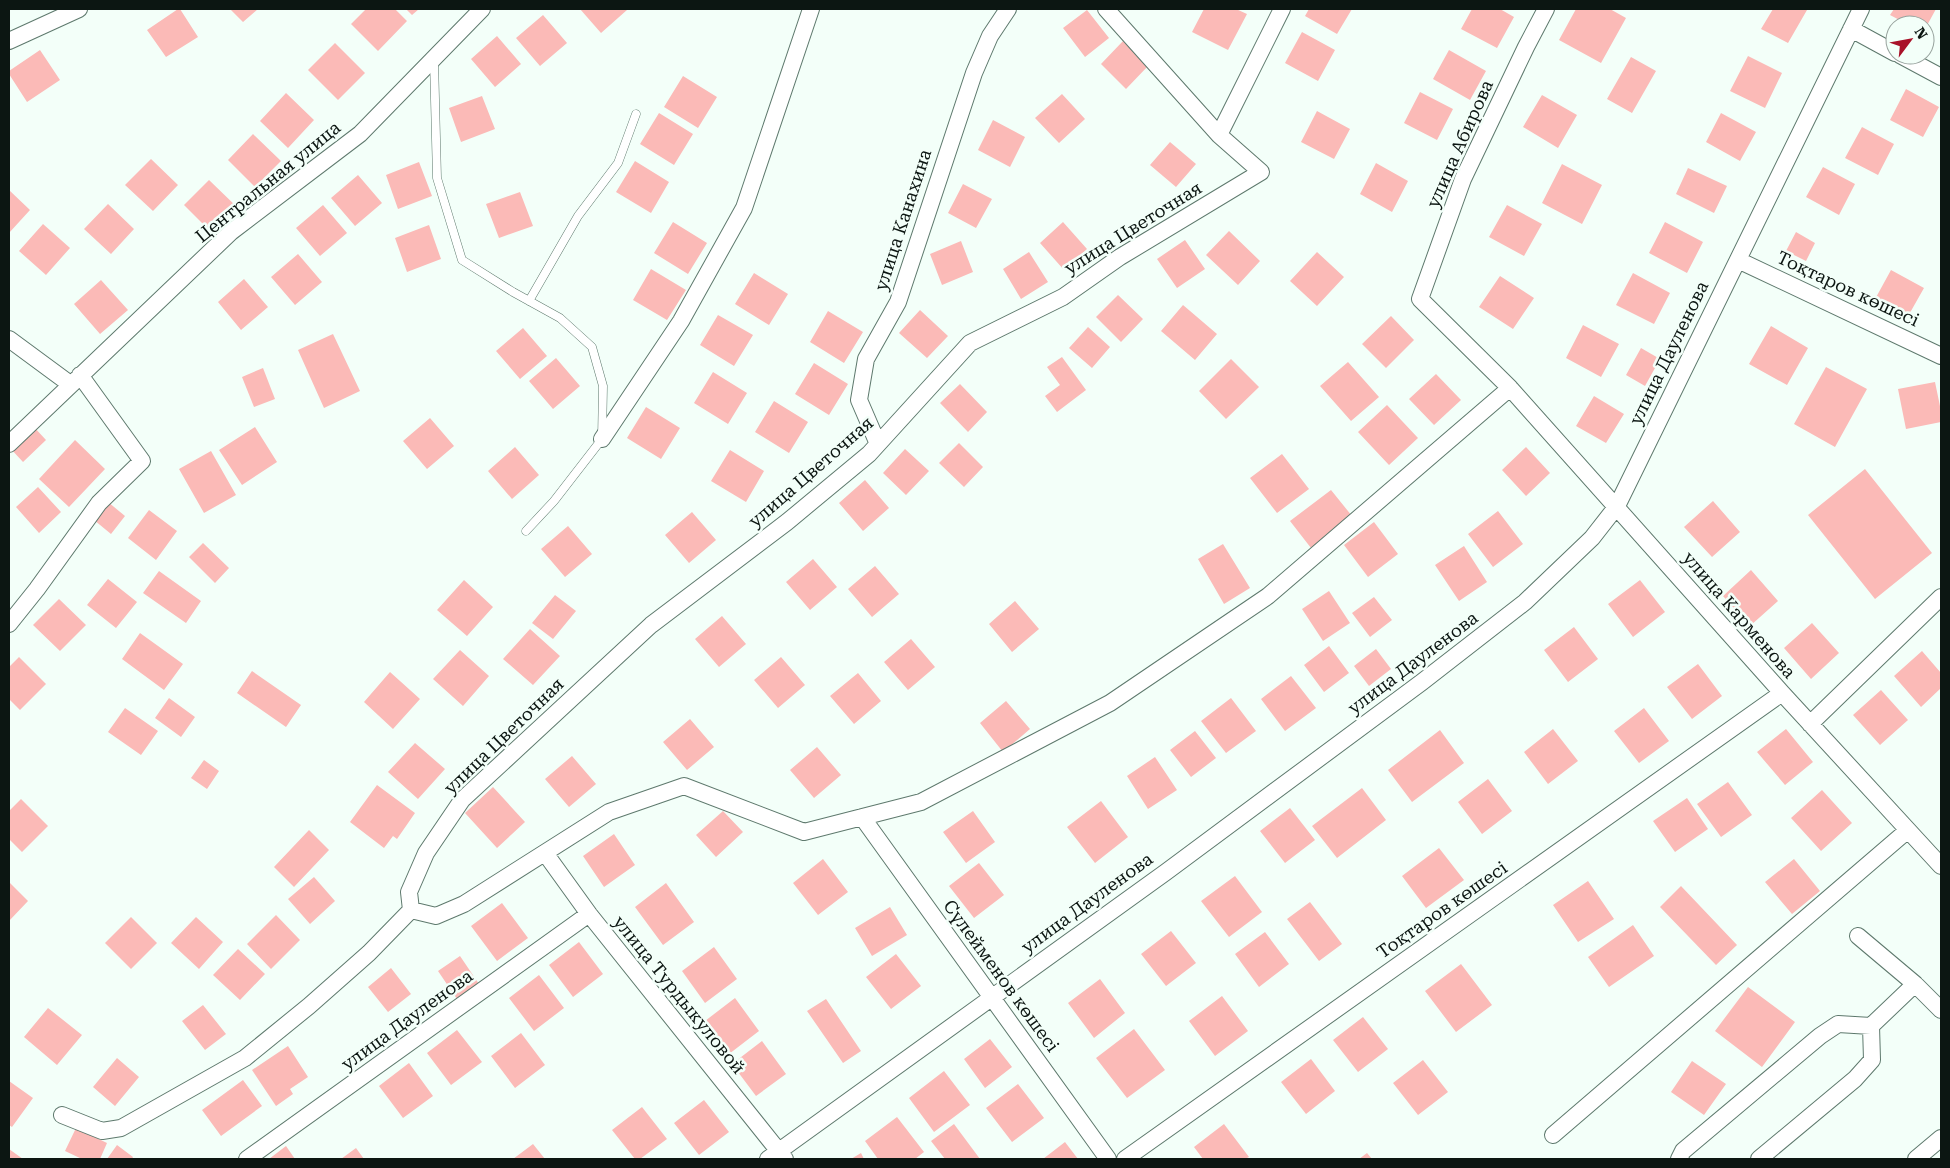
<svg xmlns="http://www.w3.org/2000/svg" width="1950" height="1168" viewBox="0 0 1950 1168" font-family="'Roboto Serif',serif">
<rect width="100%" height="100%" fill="#f3fff9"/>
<path fill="#fbbab7" d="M178 9H180L198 37 166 57 147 30Z
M230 9H258L243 22Z
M366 9H395L407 21 378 51 351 24Z
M406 9H419L412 15Z
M580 9H626L627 10 601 33Z
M1204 9H1236L1247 14 1228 50 1192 32Z
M1309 9H1352L1337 34 1305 16Z
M1472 9H1500L1514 17 1497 48 1461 29Z
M1576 9H1610L1626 18 1601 63 1559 40Z
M1773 9H1804L1807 10 1788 43 1761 29Z
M1894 9H1936L1925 29V25H1909L1890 15Z
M1087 10 1109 38 1085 57 1063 28Z
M543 15 567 43 540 66 516 38Z
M1302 32 1335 50 1318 81 1285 63Z
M497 36 521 64 495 87 471 59Z
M1123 41 1148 66 1126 89 1101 64Z
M335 43 365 73 338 100 308 70Z
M40 50 60 80 27 102 9 74V71Z
M1449 50 1486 71 1470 100 1433 79Z
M1748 56 1782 73 1765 108 1730 91Z
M1631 57 1656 71 1632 113 1607 99Z
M683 76 717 97 698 128 664 107Z
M1906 89 1939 107 1923 137 1890 120Z
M1420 92 1453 109 1437 140 1404 123Z
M286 93 314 120 288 148 260 121Z
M1062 94 1085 119 1059 143 1035 118Z
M1542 95 1577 115 1558 148 1523 127Z
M482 96 495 129 461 142 449 108Z
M1317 111 1350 129 1334 159 1301 142Z
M659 113 693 134 674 165 640 144Z
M1721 113 1756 132 1740 161 1706 142Z
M993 120 1025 137 1010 167 978 150Z
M1862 127 1894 144 1878 175 1845 158Z
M253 134 281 161 255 187 228 160Z
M1170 142 1196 164 1176 187 1150 165Z
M151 159 178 185 153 211 125 185Z
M635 161 669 182 651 213 616 192Z
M419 162 432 196 398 209 386 175Z
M1376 163 1408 181 1392 212 1360 194Z
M1562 164 1602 185 1582 224 1542 203Z
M1823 167 1855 184 1839 215 1806 197Z
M1688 168 1727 186 1714 213 1676 194Z
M358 175 382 203 355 226 331 198Z
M209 180 238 208 212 233 184 205Z
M963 184 992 199 976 228 948 213Z
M9 190 30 210 9 233Z
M520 192 533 226 499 238 486 204Z
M108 204 134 229 111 254 84 229Z
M323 205 347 233 320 256 296 228Z
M1507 205 1542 224 1524 256 1489 237Z
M673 222 707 243 688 274 654 253Z
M1063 222 1087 249 1064 270 1040 243Z
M1665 222 1703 242 1687 273 1649 253Z
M43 224 70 248 46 275 19 251Z
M429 225 441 259 407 272 395 238Z
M1229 231 1260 261 1238 285 1206 255Z
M1796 232 1815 243 1806 261 1786 251Z
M1185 240 1205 269 1177 288 1157 259Z
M961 241 973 272 942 285 930 254Z
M1029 252 1048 282 1021 299 1003 269Z
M1317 252 1344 277 1317 306 1290 281Z
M298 254 322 282 295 305 271 277Z
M651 269 686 290 667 320 633 300Z
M1891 270 1924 288 1907 318 1874 301Z
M754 273 788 294 769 325 735 304Z
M1633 273 1670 293 1654 324 1616 305Z
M1500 276 1534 298 1513 329 1479 307Z
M244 279 268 307 241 330 218 302Z
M101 280 128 310 100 334 74 304Z
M1118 295 1143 319 1121 342 1096 317Z
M1183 305 1217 334 1195 360 1161 331Z
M920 310 948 336 927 358 899 333Z
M828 311 863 332 844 363 810 342Z
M718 315 753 335 734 366 700 345Z
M1391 316 1414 340 1386 368 1362 344Z
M1583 325 1619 344 1601 377 1566 358Z
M1771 326 1808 348 1787 385 1749 364Z
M1088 327 1110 347 1092 368 1069 348Z
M523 328 547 356 520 379 496 351Z
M333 334 360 391 324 408 298 350Z
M1641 348 1660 359 1645 386 1626 375Z
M1062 357 1086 390 1057 412 1045 396 1060 385 1047 367Z
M556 358 580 386 553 409 529 381Z
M1231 359 1259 387 1226 419 1199 391Z
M1348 362 1379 397 1351 421 1320 386Z
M814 363 848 384 829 415 795 394Z
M1826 367 1867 389 1835 447 1794 424Z
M263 368 275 399 254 407 242 377Z
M713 372 747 393 728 424 694 403Z
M1436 374 1461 400 1434 425 1409 399Z
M1935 382 1941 411V422L1906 429 1898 389Z
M960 384 987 412 968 432 940 403Z
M1594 396 1624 414 1606 443 1576 426Z
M774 401 808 422 789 453 755 432Z
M1387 405 1418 438 1389 465 1358 432Z
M646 407 680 428 661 459 627 438Z
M430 418 454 446 427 469 403 441Z
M33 426 46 440 23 462 10 448Z
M255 427 277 462 242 485 219 450Z
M75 440 105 469 69 507 39 479Z
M959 443 983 467 964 487 939 463Z
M515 447 539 475 512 499 488 471Z
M1526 447 1550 473 1526 496 1502 470Z
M905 449 929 471 906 495 883 473Z
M730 450 764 471 746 502 711 481Z
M211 451 236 495 204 513 179 469Z
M1282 454 1309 489 1277 513 1250 478Z
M1865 469 1932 553 1875 599 1808 515Z
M865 480 889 508 863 531 839 503Z
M38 487 61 512 39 533 16 507Z
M1331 490 1352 516 1311 548 1290 521Z
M1713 501 1740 532 1712 557 1684 527Z
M108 502 125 516 111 534 94 520Z
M149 510 177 531 156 560 128 538Z
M1498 511 1523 544 1493 567 1468 534Z
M692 512 716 540 689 563 665 535Z
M1374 522 1398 554 1368 577 1344 545Z
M568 526 592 554 565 577 541 549Z
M203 543 229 568 215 583 189 557Z
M1223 544 1250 588 1224 604 1198 559Z
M1464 546 1487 582 1459 601 1435 565Z
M813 559 837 587 810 610 786 582Z
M875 566 899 594 872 617 848 589Z
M1751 570 1778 601 1750 626 1723 596Z
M159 571 201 601 186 623 143 593Z
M108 579 137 602 116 628 87 605Z
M464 580 493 607 467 636 437 610Z
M1640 580 1665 612 1633 637 1608 604Z
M1329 591 1350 623 1323 641 1302 609Z
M555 595 576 611 553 639 532 623Z
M1374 597 1392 620 1370 637 1352 613Z
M59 599 86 625 60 651 33 625Z
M1015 601 1039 629 1012 652 989 624Z
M722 616 746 644 719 667 695 639Z
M1812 623 1839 653 1811 679 1784 648Z
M1574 627 1598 659 1568 682 1544 650Z
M530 629 560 656 533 685 503 659Z
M140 633 183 664 164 690 122 659Z
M911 639 935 667 908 690 884 662Z
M1329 646 1349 673 1324 692 1304 665Z
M1376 649 1391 669 1369 686 1354 666Z
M460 650 489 676 463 706 433 679Z
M1922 651 1941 673V688L1921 707 1894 676Z
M19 657 46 684 20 710 9 699V667Z
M781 657 805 685 778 708 754 680Z
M1698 664 1722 696 1692 719 1667 687Z
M252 671 301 705 286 727 237 693Z
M390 672 420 699 393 729 364 702Z
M858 673 881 701 854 724 830 696Z
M1291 676 1316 708 1285 731 1261 699Z
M1881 690 1908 720 1880 745 1853 715Z
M169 698 195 717 181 737 155 718Z
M1231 698 1256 731 1226 753 1201 721Z
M1006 701 1030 729 1003 752 980 723Z
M125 708 158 731 141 755 108 732Z
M1644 708 1669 741 1639 763 1614 731Z
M690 719 714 747 687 770 663 742Z
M1553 729 1578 761 1548 784 1524 752Z
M1786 729 1813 762 1785 785 1757 752Z
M1440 730 1464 763 1412 802 1388 770Z
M1195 731 1216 758 1191 777 1170 750Z
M415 743 445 769 418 799 388 772Z
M817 747 841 775 814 798 790 770Z
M572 756 596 784 569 807 545 779Z
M1155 757 1177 790 1148 809 1127 776Z
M204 760 219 771 207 789 191 778Z
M1488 779 1512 811 1482 834 1458 802Z
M1728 782 1752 815 1721 837 1697 804Z
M377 785 415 813 397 839 393 836 384 848 350 822Z
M493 787 525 822 497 848 465 813Z
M1362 788 1386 820 1337 858 1312 826Z
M1822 790 1852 823 1821 851 1791 818Z
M1687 798 1708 829 1675 852 1653 821Z
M21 799 48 826 22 852 9 839V811Z
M1101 801 1128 837 1095 863 1067 827Z
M1290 808 1315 840 1285 863 1260 831Z
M723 811 743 832 716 857 696 835Z
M973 811 995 842 966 863 943 832Z
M309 830 329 850 294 887 274 867Z
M614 834 635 865 604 887 583 856Z
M1439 848 1464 880 1426 908 1402 876Z
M823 859 848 892 818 915 793 883Z
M1794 859 1820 891 1792 914 1765 882Z
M979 863 1004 895 974 918 949 886Z
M1235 876 1262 912 1229 937 1201 901Z
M314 877 335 901 310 924 288 899Z
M1588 881 1614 919 1578 942 1553 905Z
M9 882 28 901 9 921Z
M666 883 694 922 663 945 635 907Z
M1681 886 1737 945 1716 965 1660 907Z
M1310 902 1342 944 1319 961 1287 919Z
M502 903 528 938 497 961 471 926Z
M890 907 907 935 872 956 855 928Z
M276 915 300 940 271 969 247 944Z
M131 917 157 943 131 969 105 943Z
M196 917 223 942 199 969 171 943Z
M1633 925 1654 956 1609 987 1588 957Z
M1171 931 1196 963 1166 986 1141 954Z
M1265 932 1289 964 1259 987 1235 954Z
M579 942 603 974 573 997 549 965Z
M714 947 737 979 705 1003 682 971Z
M238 949 265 974 240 1000 213 975Z
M896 954 921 986 891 1009 866 977Z
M460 956 479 984 457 999 438 971Z
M1461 964 1492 1005 1456 1032 1425 991Z
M391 968 411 994 388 1012 368 987Z
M539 975 564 1008 534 1031 509 998Z
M1100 979 1125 1013 1094 1038 1068 1003Z
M1748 987 1795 1022 1762 1067 1715 1031Z
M1222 996 1248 1031 1215 1056 1189 1021Z
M735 998 759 1031 729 1054 705 1021Z
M826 999 861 1051 843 1063 807 1011Z
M203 1005 226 1034 205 1050 182 1021Z
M48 1008 82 1035 57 1065 24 1037Z
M1363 1017 1388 1049 1358 1072 1333 1040Z
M1134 1029 1165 1070 1127 1098 1096 1058Z
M457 1030 482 1062 451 1085 427 1053Z
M521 1033 545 1065 515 1088 491 1056Z
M990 1039 1012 1067 985 1088 964 1059Z
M762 1041 786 1074 756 1096 732 1064Z
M288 1046 308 1077 290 1089 293 1094 276 1106 252 1070Z
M117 1058 139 1077 115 1106 93 1087Z
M1311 1059 1335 1091 1306 1114 1281 1082Z
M1423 1060 1448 1092 1418 1115 1393 1083Z
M1692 1061 1726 1084 1704 1115 1671 1092Z
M409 1063 433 1096 403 1118 379 1086Z
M944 1071 970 1105 934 1132 909 1098Z
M243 1080 262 1106 221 1136 202 1110Z
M9 1081 33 1098 12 1127 9 1125Z
M1018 1084 1044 1118 1012 1142 986 1108Z
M704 1100 729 1132 699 1155 674 1123Z
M642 1107 667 1139 640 1159H635L612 1130Z
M897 1117 924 1152 915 1159H878L865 1141Z
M954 1124 980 1159H945L931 1141Z
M1224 1124 1249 1157 1245 1159H1203L1194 1147Z
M76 1128 107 1143 100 1159H82L65 1151Z
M1065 1142 1078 1159H1043Z
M533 1144 545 1159H513Z
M117 1145 133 1157 132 1159H107Z
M286 1146 295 1159H269Z
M356 1148 364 1159H341Z
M9 1149 23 1159H9Z
M861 1153 864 1159H851Z
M1367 1153 1372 1159H1359Z"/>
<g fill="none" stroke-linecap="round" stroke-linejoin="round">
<g stroke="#5e796d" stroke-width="9">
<path id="lane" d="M434 60 437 178 462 260 513 292 560 318 592 347 603 386 602 439 554 501 526 531
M529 301 578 216 618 163 636 114"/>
</g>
<g stroke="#5e796d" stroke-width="18">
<path id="street" d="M1106 9 1219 135 1261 172 1120 257 1063 297 970 343 869 454 787 522 651 625 462 800 426 853 409 892 411 910 436 916 464 904 609 812 684 786 804 832 921 802 1110 703 1268 596 1510 388
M1546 9 1526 47 1463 179 1420 299 1510 388 1782 693 1941 866
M1851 29 1895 53
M9 41 79 9
M1900 55 1941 77
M1219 135 1282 9
M1738 260 1941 356
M9 339 70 384
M602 439 681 321 744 208 811 9
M9 444 231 232 360 134 482 9
M878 444 859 400 866 359 898 302 974 73 990 36 1008 9
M9 624 37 589 99 503 142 461 80 375
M1810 724 1941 597
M862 817 1108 1159
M545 853 589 914 785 1159
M1858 936 1915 984 1941 1010
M62 1115 102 1131 121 1128 245 1058 309 1006 369 953 411 910
M1553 1135 1908 830
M247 1159 589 914
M768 1159 1166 872 1422 682 1525 602 1592 538 1617 506 1861 9
M1125 1159 1782 693
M1679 1159 1683 1151 1820 1036 1838 1024 1871 1026 1915 984
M1759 1159 1855 1079 1872 1060 1871 1026
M1916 1159 1941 1138"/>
</g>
<use href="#lane" stroke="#fff" stroke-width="8"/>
<use href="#street" stroke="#fff" stroke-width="16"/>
</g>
<g text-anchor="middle" stroke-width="5" stroke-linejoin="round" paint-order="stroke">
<g font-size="18" fill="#0c1612" stroke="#f3fff9">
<text transform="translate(1460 144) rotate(-66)" y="6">улица Абирова</text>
<text transform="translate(268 182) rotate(-39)" y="6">Центральная улица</text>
<text transform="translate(903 220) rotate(-72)" y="6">улица Канахина</text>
<text transform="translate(1133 228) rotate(-32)" y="6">улица Цветочная</text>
<text transform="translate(1848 289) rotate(25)" y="6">Тоқтаров көшесі</text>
<text transform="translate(1669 353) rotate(-64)" y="6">улица Дауленова</text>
<text transform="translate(811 472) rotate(-41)" y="6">улица Цветочная</text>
<text transform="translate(1739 615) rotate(49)" y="6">улица Карменова</text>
<text transform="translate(1413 663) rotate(-37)" y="6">улица Дауленова</text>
<text transform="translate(504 736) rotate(-44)" y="6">улица Цветочная</text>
<text transform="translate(1087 903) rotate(-36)" y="6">улица Дауленова</text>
<text transform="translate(1442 910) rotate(-35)" y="6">Тоқтаров көшесі</text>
<text transform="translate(1001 976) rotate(54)" y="6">Сүлейменов көшесі</text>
<text transform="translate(679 995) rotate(51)" y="6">улица Турдыкуловой</text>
<text transform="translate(407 1020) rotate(-36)" y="6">улица Дауленова</text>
</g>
</g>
<rect width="1950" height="1168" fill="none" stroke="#0c1612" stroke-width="20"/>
<g transform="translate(1910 40) rotate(58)"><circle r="24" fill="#f3fff9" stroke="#97a29d"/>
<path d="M0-4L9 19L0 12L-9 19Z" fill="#a91229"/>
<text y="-8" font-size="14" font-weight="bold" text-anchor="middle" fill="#0c1612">N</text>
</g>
</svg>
